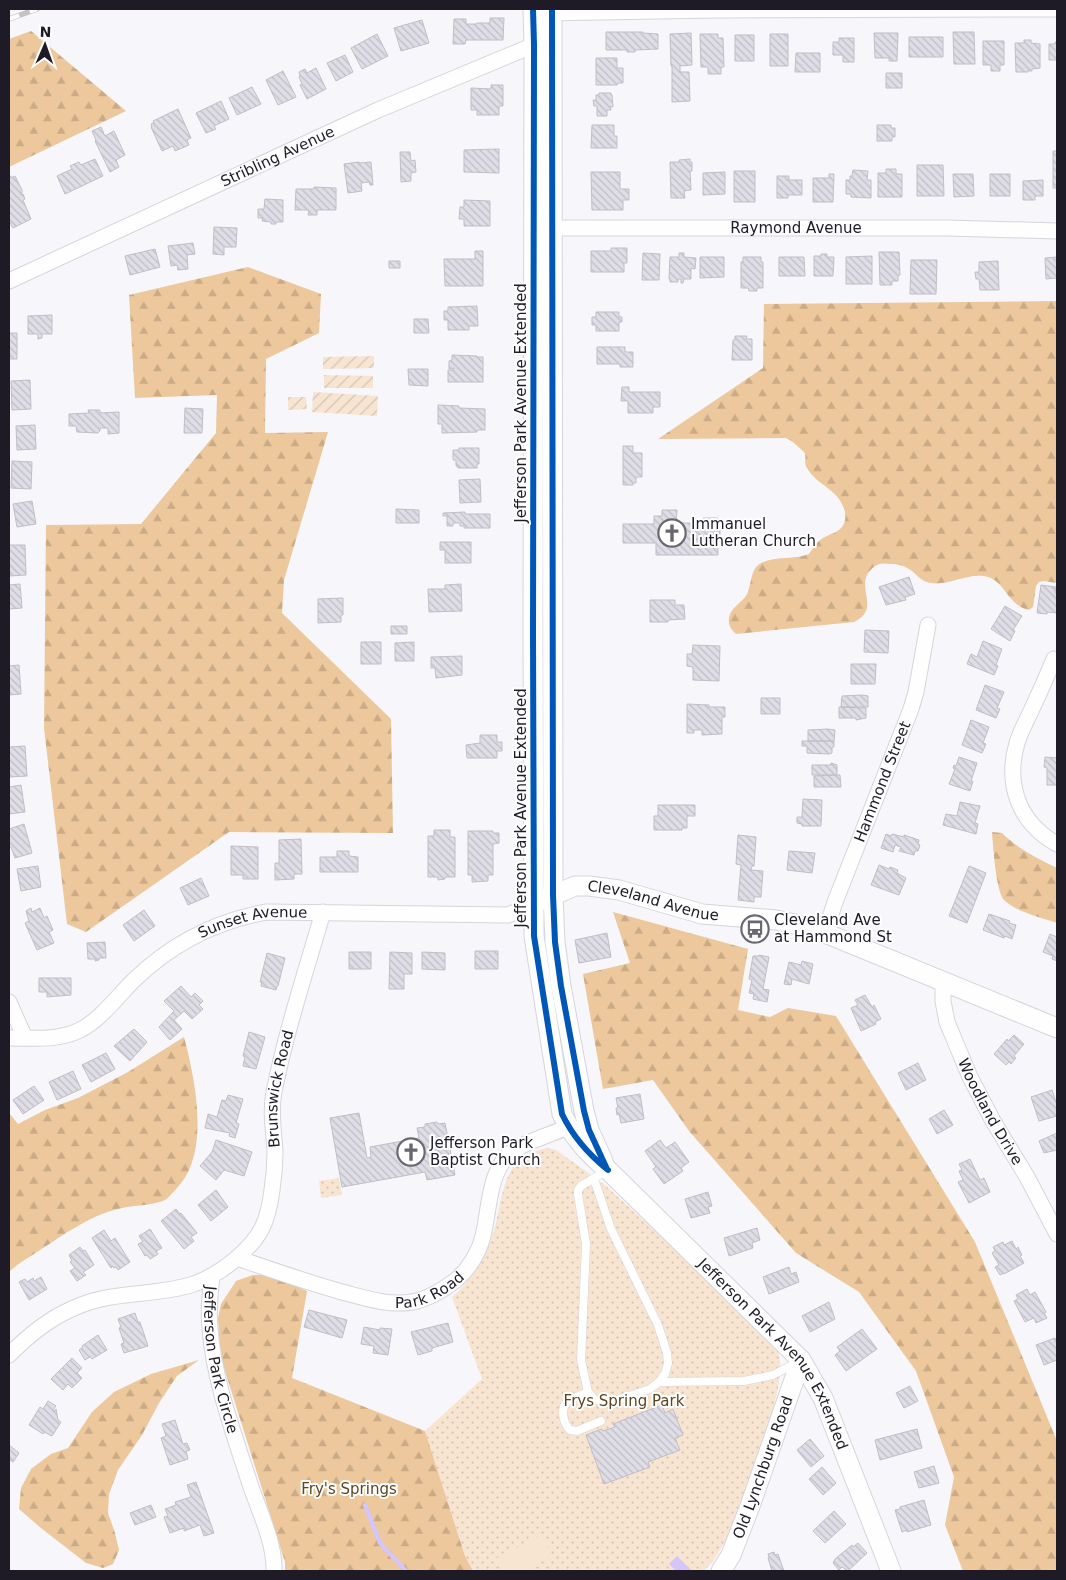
<svg xmlns="http://www.w3.org/2000/svg" width="1066" height="1580" viewBox="0 0 1066 1580" font-family="'DejaVu Sans',sans-serif">
<defs>
<pattern id="grass-dots" width="8" height="8" patternUnits="userSpaceOnUse" patternTransform="scale(1.25)"><rect width="8" height="8" fill="#f8e5d1"/><path d="M2 2h.1M6 6h.1" fill="none" stroke="#d4c4b3" stroke-width="1.8" stroke-linecap="round"/></pattern>
<pattern id="forest-firs" width="22" height="20" patternUnits="userSpaceOnUse" patternTransform="scale(1.25)"><rect width="22" height="20" fill="#ecc89c"/><path d="M5 1l3.5 6h-7zM16 11l3.5 6h-7z" fill="#caab86"/></pattern>
<pattern id="garden-furrows" width="10" height="10" patternUnits="userSpaceOnUse" patternTransform="scale(1.25)"><rect width="10" height="10" fill="#f8e5d1"/><path d="M-1 1l2-2M0 10L10 0M9 11l2-2" fill="none" stroke="#d4c4b3"/></pattern>
<pattern id="building-back-hatch" width="6" height="6" patternUnits="userSpaceOnUse" patternTransform="scale(1.25)"><rect width="6" height="6" fill="#dfdde6"/><path d="M-1 5l2 2M0 0l6 6M5-1l2 2" fill="none" stroke="#bfbdc5"/></pattern>
</defs>
<rect width="100%" height="100%" fill="#f7f6fa"/>
<path fill="url(#grass-dots)" d="M548 1148 556 1150 605 1185 681 1255 777 1349C784 1366 778 1389 774 1406L731 1532 713 1561 704 1571H473L465 1556 425 1431 482 1379 452 1297C469 1283 483 1261 491 1240 505 1202 496 1157 548 1148Z
M339 1178 342 1195 321 1198 319 1181Z"/>
<path fill="url(#forest-firs)" d="M31 31 126 111 9 167V39Z
M248 267 321 294 319 333 266 359 265 433 328 432 284 580 282 613 391 719 393 833 229 832 86 932 67 924 44 728 46 525 141 524 216 433 217 395 135 398 129 295Z
M1057 301V583L1044 581 1039 582 1036 586 1033 607 1029 610C1009 606 1006 585 991 578 971 570 951 586 931 583 921 582 916 573 909 569 903 565 896 564 890 564 884 563 880 563 875 566 850 585 884 607 854 622L736 634C731 630 728 625 729 618 730 608 743 602 747 594 752 584 750 569 761 563 776 556 794 560 809 554 814 547 817 541 825 537 832 533 837 533 842 527 845 523 846 517 845 512 839 488 818 487 807 468 804 464 806 458 805 453L793 442 786 438 658 439 763 368 764 304Z
M992 832 1002 833C1018 849 1037 858 1057 868V923C1042 918 1016 912 1004 900 996 892 993 845 992 832Z
M613 912 748 949 738 1010 770 1017 788 1008 836 1016 975 1242 1057 1441V1571H963L945 1525 954 1477 916 1371 859 1292 796 1253 689 1131 653 1080 603 1089 583 974 630 963Z
M184 1037C195 1079 211 1153 177 1188 173 1192 168 1199 163 1201 149 1206 132 1205 118 1209 89 1216 65 1234 40 1250 30 1257 18 1263 9 1272V1113L18 1124 45 1110 78 1098 128 1072Z
M253 1275H270L307 1291 292 1378 425 1431 465 1556 473 1571H285V1562L220 1355 218 1318 221 1304 236 1281Z
M199 1360 177 1376 159 1403 142 1435 118 1470 109 1494 108 1513 115 1533 119 1550 113 1564 103 1568 86 1563 41 1528 19 1509 21 1488 31 1469 51 1454 68 1448 92 1412 114 1392 151 1374Z"/>
<path fill="url(#garden-furrows)" d="M374 356V368L323 369V357Z
M324 375 373 376V388H324Z
M313 392 378 396 377 416 312 412Z
M288 397H306L307 409 288 410Z"/>
<path fill="#f8e5d1" d="M541 1535 553 1556 524 1571H502L495 1559Z"/>
<path fill="#d5c6f9" d="M677 1556 692 1571H676L669 1564Z"/>
<g fill="none" stroke-linecap="round" stroke-linejoin="round">
<path stroke="#d5c6f9" stroke-width="4.5" d="M365 1505 380 1543 406 1571"/>
</g>
<path fill="url(#building-back-hatch)" stroke="#c1bec6" d="M490 18H504L503 40H466L465 44H453L454 19H466V24H477V23H490Z
M422 20 429 43 401 51 394 28Z
M606 32H643V33L658 34V49L635 50V52H627V50H606Z
M953 32H974L975 64H954Z
M691 33 692 65 680 66V72H689L690 101 672 102V66H671L670 34Z
M874 33H898L897 61H889V58H875Z
M377 34 388 56 362 69 351 48Z
M700 34H718V38H723L724 67H721V74H708V67H701Z
M770 34H788V66H770Z
M735 35H754V61H735Z
M909 37H943V57H909Z
M839 38H854V62H843V55H833V42H839Z
M1024 40H1031V43L1040 44V68L1032 69V71H1027L1028 72H1016L1015 43H1024Z
M983 41H1004V65H1000V71H991V65H983Z
M1055 42H1057V60H1049V44H1055Z
M796 53H820V72H795Z
M345 55 353 72 336 81 327 63Z
M596 58H617V68H623V83H618L617 85H596Z
M316 68 326 89 307 99 300 85 302 84 299 77 300 76 299 72 305 69 307 73Z
M283 71 296 97 278 105 266 80Z
M886 73H902V88H886Z
M491 85H503V106H499V115H477V110H471V88L491 89Z
M252 87 261 104 237 115 229 98Z
M599 93H611V95H612L613 107H610L611 110H607V116H597V106H594L593 100H596V95H599Z
M221 101 229 119 214 126 216 129 206 133 196 113Z
M178 109 191 138 187 140 189 145 175 151 173 146 162 151 151 127H152L151 124 154 123 153 121Z
M592 125H614V136H617V148H591Z
M877 125H891V128H895V137H892V141H877Z
M101 127 105 136 114 131 125 155 116 160 119 167 110 172 95 141 96 140 92 131Z
M499 149V173L464 172V150Z
M1053 151H1057V188H1053Z
M400 152H410L411 161 415 160 416 172 411 173V181L401 182Z
M95 159 103 176 65 194 57 176 72 169 70 166 79 162 81 165Z
M690 159V162H692V171H690L691 190 684 191 685 198H671L670 162H679V160Z
M359 162V163L371 162 373 185H370L369 182 361 183 362 191 348 193 344 164Z
M917 165H943L944 196H917Z
M886 169H896V174H902V197H878V173H886Z
M853 170 868 171 867 180H871V198L851 197V194H846V180H850V176H852Z
M734 171H755V202H734Z
M591 172H620V189H629V200H623V210H592Z
M725 172V194L703 195V173Z
M829 174H834L833 202H813V178H829Z
M953 174H973L974 196 954 197Z
M990 174H1010V196H990Z
M11 176V178L15 176 22 190V193L20 194 21 195 23 194 25 199 23 200 31 219 13 228 9 221V177Z
M777 176H789V180H802V195H788V198H777Z
M1043 180V196H1035V200H1023V181Z
M314 187 336 188V210H317V215H308L309 210H295L296 189H314Z
M265 199 283 200V222H276V224H271V222L262 221 263 218H258V209H264Z
M464 200 490 201V226H464V219H459L460 207H464Z
M214 227 237 228 236 247H224V255L213 254Z
M193 243 195 254 187 255 188 269 178 270 177 265 171 266 168 246Z
M611 248H627V263H624V272H591V251H611Z
M155 249 160 267 130 275 125 256Z
M475 251H483V286H445L444 259H475Z
M879 252H899L900 275 898 276V281H892V285H880Z
M643 253 660 254 659 280H642Z
M679 253H684V257L696 258 695 269 691 268V279H684L683 283H681V279H678V282H670V279H669L670 257H679Z
M821 254H827V257H834L833 276H814V256H821Z
M872 256V284H846V257Z
M700 257H724V277L700 278Z
M743 257H761V262H763V288H757V291H749L748 288H741V262H743Z
M779 257H804L805 276H779Z
M1057 257V278L1046 279 1045 258Z
M911 260H937L936 294H910Z
M389 261H400V268H389Z
M998 261 999 290H980L979 279H976L975 272H979V262Z
M477 306 478 326H469V330H448V320H444V311H448V307Z
M596 312H619V317H622V322H619V331H596V325H592V317H596Z
M52 315V334H42V338L38 339V334H28V316Z
M414 319H428L429 333H414Z
M9 333H17V359H9Z
M735 336H747L746 339H752V360H732L733 340H735Z
M597 347H625V352H633V367H620V364H597Z
M452 355 477 356V357H483V382H448V370H453L454 368 449 369V361L452 360Z
M408 369H428V386L409 385Z
M30 380 31 409 12 410 11 381Z
M622 387H629V392H660V407H653V413H628V401H621Z
M438 405 459 406V408L485 409V430H477V432L442 433V424H438Z
M185 408 203 409 202 433H184Z
M88 410H100V413L119 412V433L108 434V428H100V431L98 433 77 432 76 426H69V414L89 413Z
M35 425 36 449 17 450 16 426Z
M623 446H633V453H642V477H636V483H633V485H623Z
M459 448H479V464H477V468H458V467L456 466V460H453V450H459Z
M12 461 32 462 31 489 11 488Z
M480 479 481 502 460 503 459 480Z
M32 501 36 524 17 527 13 504Z
M396 509 419 510V523H396Z
M662 510H677L676 523H703V518H718V523H720V542H718V555H656V543H623V524H654V516H662Z
M465 512V514H490V528H464V526H460V523H453V526H447V516H443V513Z
M440 542H471V563H445V550H440Z
M9 545H25L26 575 9 576Z
M909 577 915 594 905 597 906 600 886 605 879 587Z
M20 584 22 608 9 609V585Z
M461 584 462 611 429 612 428 589H445V585Z
M1041 585 1056 587 1055 593H1057V613L1047 612V614L1037 613Z
M343 598V615H341V622L318 623V599Z
M650 600H675V605H684L685 619 668 620V622H650Z
M1005 606 1022 616 1013 630 1015 631 1010 641 991 629Z
M391 626H407V634H391Z
M865 630 889 631 888 653 864 652Z
M983 641 1002 649 996 665 998 666 994 675 967 664 971 654 977 657Z
M361 642H381V664H361Z
M414 642V661H395V643Z
M693 645 720 646 719 681 693 680V667L687 666V654H692Z
M462 656V675L436 678 435 668H431V657Z
M851 664H876L875 684H851Z
M19 665 21 694 9 695V666Z
M985 685 1004 692 997 708 1000 709 996 718 976 710Z
M862 695 868 696V707H841L842 696Z
M761 698H780V714H761Z
M687 704 709 705V707H725V717H722V734L702 735V730H694V733H687Z
M839 707 866 708V718L856 720V718H839Z
M971 720 989 727 983 743 986 744 982 753 962 745Z
M828 729 835 730 834 741H808V730Z
M480 735H497V742H502V751H497V758H467L466 745 480 743Z
M802 741H834V747H832V753L829 754 807 753V746H802Z
M25 746 27 776 9 777V747Z
M959 757 977 763 971 781H973L970 791 949 784 955 769 953 768 954 765 956 766Z
M1045 757 1057 758V785H1047V768L1044 767Z
M831 763 837 765V775H812V765H831Z
M837 775H840L841 787H814V776Z
M21 785 25 812 9 814V787Z
M803 799 822 800 821 826H802V824L797 823V817H802Z
M960 802 980 806 975 823 978 824 976 834 943 825 946 814 957 816Z
M658 805H695V816H687V828H682V830H654V816H658Z
M24 824 32 853 15 858 11 847H9V829Z
M434 830H450V837H455V877H445V879L438 880V877H428V836H434Z
M468 831H493V833H499V843L493 844V875H488V881L472 882V875H468Z
M886 834 891 836 892 834 904 837V835L919 840 918 844 920 845 918 851H915L914 855 899 851 901 847 895 845 893 852 881 848Z
M738 835 756 837 754 866H752L751 870 763 871 761 897H754V902L738 900 741 865 736 864Z
M301 839 302 874H294V879L275 880V863H279V840Z
M231 846 258 847V879H243V875H231Z
M337 851H349V856L358 857V872H320V857H337Z
M789 851 815 853 812 873 787 870Z
M879 865 889 869 890 867 898 870 897 873 906 878 899 895 871 885Z
M38 866 41 887 21 891 17 869Z
M969 866 986 873 967 923 949 916Z
M201 878 209 896 188 905 180 888Z
M31 908 32 912 40 908 44 918 47 916 53 930 49 932 54 943 37 950 25 923 29 921 26 911Z
M144 910 155 926 134 941 123 925Z
M989 914 1010 921 1009 923 1016 925 1012 939 1005 936 1004 938 983 930Z
M607 933 611 957 579 963 575 940Z
M1050 934 1057 937V961L1052 959 1053 956 1043 952Z
M105 942 106 958H99V960L95 961V959H88L87 943Z
M475 951H498V969H475Z
M349 952H371V969H349Z
M390 952 412 953V974H404V989H389Z
M422 952 445 953V970L422 969Z
M267 953 285 958 278 986H277L276 990 261 986 262 982H260Z
M759 955 769 957 763 989 769 990 767 1002 753 999 754 994 749 993 752 980 749 979 753 956H759Z
M802 961 813 964 809 984 792 979 791 985 784 984 789 962 801 965Z
M39 978H71V995L47 997V992H39Z
M181 986 191 997 195 993 203 1001 199 1005 203 1009 192 1019 184 1011 174 1020 182 1029 170 1040 159 1027 174 1011 164 1001Z
M865 995 872 1007 874 1005 881 1019 875 1022 876 1024 861 1031 851 1008 858 1005 855 1000Z
M134 1029 147 1042 130 1061 114 1046Z
M249 1032 265 1037 256 1069 243 1066 245 1057 243 1056Z
M1014 1035 1024 1044 1014 1056 1016 1058 1011 1064 1009 1062 1006 1065 994 1054 1007 1039 1008 1041Z
M106 1053 115 1069 91 1082 82 1065Z
M918 1063 926 1080 906 1090 898 1073Z
M73 1071 81 1089 57 1100 49 1082Z
M34 1086 44 1100 23 1114 13 1100Z
M1052 1090 1057 1105V1116L1039 1121 1031 1097Z
M640 1094 644 1119 621 1123 619 1114 617 1115 616 1108H618L616 1098Z
M228 1095 243 1099 236 1123 239 1124 235 1138 229 1136 230 1133 205 1128 208 1114 217 1117 222 1100 226 1101Z
M944 1110 953 1125 937 1134 929 1119Z
M359 1113 367 1158 371 1157 370 1147 419 1138 417 1128 425 1127V1124L437 1122 438 1124 445 1123 455 1175 427 1180 425 1172 342 1187 330 1118Z
M1057 1133V1150L1044 1153 1039 1141Z
M216 1140 252 1152 244 1176 224 1170 216 1180 200 1166 212 1152Z
M660 1140 666 1148 675 1142 689 1162 681 1168 683 1171 664 1184 653 1169 656 1167 645 1151Z
M970 1159 980 1180 984 1178 990 1192 969 1203 958 1182 963 1180 959 1171 962 1170 959 1164Z
M216 1190 228 1207 211 1221 198 1205Z
M708 1192 712 1206 708 1207 710 1213 691 1218 685 1199Z
M176 1209 180 1214 181 1213 197 1233 191 1237 194 1241 184 1249 161 1221Z
M757 1228 760 1240 752 1243 753 1248 729 1256 724 1238Z
M150 1229 162 1248 156 1251 158 1254 150 1259 147 1255 145 1256 138 1244 143 1242 139 1236Z
M104 1230 111 1241 115 1238 130 1262 118 1270 116 1267 114 1268 113 1266 111 1268 92 1238Z
M1012 1241 1016 1249 1018 1247 1022 1255 1020 1256 1024 1263 1004 1274V1273L1000 1275 995 1267 999 1265 992 1253 995 1251 993 1247 1003 1242 1004 1245Z
M80 1247 83 1251 85 1250 94 1265 83 1272 86 1275 77 1281 70 1271 75 1268 70 1262 72 1261 69 1255Z
M789 1267 791 1274 796 1272 799 1282 769 1294 763 1277Z
M41 1277 47 1289 29 1300 19 1282 25 1279 27 1282 33 1278 34 1281Z
M1027 1289 1030 1295 1035 1292 1046 1312 1044 1313 1047 1318 1036 1323 1034 1318 1025 1322 1014 1301 1018 1299 1016 1295Z
M829 1302 835 1319 810 1332 802 1316Z
M309 1310 347 1320 342 1338 304 1327Z
M135 1313 138 1322H140L148 1346 124 1353 121 1344 124 1343 119 1328 121 1327 118 1319Z
M448 1323 453 1342 432 1348V1351L418 1355 411 1332Z
M364 1327 380 1330V1328L392 1329 388 1355 373 1353 374 1346 361 1344Z
M862 1329 877 1349 846 1371 835 1355 840 1351 837 1347Z
M98 1335 107 1350 92 1359 90 1357 85 1360 79 1350 83 1347 82 1346Z
M1055 1338 1057 1345V1360L1044 1365 1036 1345Z
M72 1358 82 1368 77 1373 82 1378 72 1388 68 1384 63 1390 51 1379Z
M910 1386 918 1401 904 1408 896 1393Z
M48 1401 56 1406 53 1410 55 1411 56 1409 58 1420 61 1422 52 1436 44 1432 43 1434 29 1425 40 1407 43 1409Z
M662 1405 665 1413 673 1409 683 1435 675 1438 680 1450 648 1462 650 1467 604 1484 586 1435 602 1429 603 1431 615 1427 613 1424Z
M175 1420 183 1444 187 1443 190 1450 186 1451 188 1459 170 1465 161 1438 166 1436 162 1424Z
M917 1429 922 1448 880 1460 875 1440Z
M810 1439 824 1456 811 1467 797 1450Z
M9 1445 19 1453 13 1462 10 1460 9 1461Z
M934 1466 939 1483 919 1488 914 1472Z
M822 1467 836 1483 823 1495 809 1479Z
M196 1482 214 1533 204 1536 200 1525 184 1531V1528L170 1533 164 1517 168 1516 165 1509 176 1505 175 1502 191 1497 187 1485Z
M924 1500 931 1525 907 1532V1530L902 1532 895 1510 900 1509V1507Z
M151 1505 156 1517 135 1525 130 1513Z
M834 1511 846 1524 825 1543 813 1531Z
M858 1543 867 1553 848 1571 842 1567 839 1570 833 1563 835 1559 852 1545 853 1547Z
M774 1552 775 1555 778 1554 784 1571H772L768 1558 769 1557 768 1554Z"/>
<g fill="none" stroke-linecap="round" stroke-linejoin="round">
<g stroke="#d6d4dd" stroke-width="9">
<path id="service" d="M594 1179 611 1229 658 1325 667 1353 668 1363 665 1374 659 1382 650 1389 608 1403 594 1399 588 1392 581 1360 586 1244 578 1194V1190L581 1186 606 1171
M659 1382 744 1381 773 1375 798 1362
M588 1392C582 1395 570 1398 566 1403 560 1411 564 1424 570 1430L577 1431 601 1421"/>
</g>
<g stroke="#d6d4dd" stroke-width="17">
<g id="minor">
<path d="M542 13 717 10 1057 9"/>
<path id="s1" d="M542 228H948L1057 231"/>
<path id="s2" d="M9 281 378 110 534 45H543"/>
<path d="M1054 659C1047 676 1039 694 1031 711 1026 722 1020 732 1017 743 1005 785 1019 823 1057 844"/>
<path id="s3" d="M825 933 835 902 911 709 916 692 928 625"/>
<path id="s4" d="M943 982V1001L947 1022 970 1077 993 1121 1027 1177 1057 1234"/>
<path d="M9 1002 25 1038"/>
<path id="s5" d="M9 1038C32 1038 58 1041 80 1030 100 1020 117 997 133 981 170 945 215 921 267 912L508 915 533 905"/>
<path id="s6" d="M237 1258C261 1237 268 1222 272 1190 274 1177 275 1165 275 1152 274 1132 270 1112 274 1092 286 1031 306 971 323 912"/>
<path id="s7" d="M212 1276C210 1294 208 1311 210 1329 214 1382 235 1437 251 1487 260 1513 275 1544 274 1571"/>
<path id="s8" d="M9 1355C30 1334 52 1316 81 1305 117 1291 157 1296 194 1284 210 1278 224 1269 237 1258 272 1270 306 1282 342 1292 365 1298 388 1306 412 1302 429 1299 443 1290 456 1280 469 1269 479 1252 483 1236 490 1208 488 1166 516 1149 531 1140 552 1134 568 1127"/>
</g>
</g>
<g stroke="#d6d4dd" stroke-width="21">
<g id="tertiary">
<path id="s9" d="M533 9 534 45 533 635 534 936 562 1114C573 1137 588 1154 608 1170L801 1360 823 1398 891 1571"/>
<path d="M552 9 553 895 555 942 561 986 584 1111 589 1130 603 1161"/>
<path id="s10" d="M543 900 575 886H589L619 890 702 914 776 920 809 927 825 933 1057 1028"/>
<path id="s11" d="M721 1571 731 1555 750 1506 801 1360"/>
</g>
</g>
<use href="#service" stroke="#fefefe" stroke-width="8"/>
<use href="#minor" stroke="#fefefe" stroke-width="15"/>
<use href="#tertiary" stroke="#fefefe" stroke-width="19"/>
<g stroke="#c3c3c4" stroke-width="5.5">
<path id="rail" d="M9 19 37 9"/>
</g>
<use href="#rail" stroke="#fff" stroke-width="4" stroke-dasharray="11" stroke-linecap="butt"/>
<g stroke="#fff" stroke-width="9">
<path id="cycleway" d="M533 9 534 45 533 635 534 936 562 1114C573 1137 588 1154 608 1170
M552 9 553 895 555 942 561 986 584 1111 589 1130 606 1167"/>
</g>
<use href="#cycleway" stroke="#0057b8" stroke-width="6"/>
</g>
<defs>
<g id="church-ring" transform="scale(1.4375)"><circle r="9.5" fill="#fff" stroke="#6a6770" stroke-width="1.5"/><path d="M-1.2-6h2.4v3.5h3.3v2.4h-3.3V6h-2.4V-.1h-3.3v-2.4h3.3Z" fill="#6a6770"/></g>
<g id="bus-ring" transform="scale(1.4375)"><circle r="9.5" fill="#fff" stroke="#6a6770" stroke-width="1.5"/><path d="M-5-6H5V4H4V6H2V4H-2V6H-4V4H-5ZM-3.5-4V0h7V-4ZM-3.5 1.2v1.5H-2V1.2ZM2 1.2v1.5H3.5V1.2Z" fill="#6a6770"/></g>
</defs>
<g fill-rule="evenodd">
<use href="#church-ring" x="672" y="533"/>
<use href="#bus-ring" x="755" y="929"/>
<use href="#church-ring" x="411" y="1152"/>
</g>
<g text-anchor="middle" stroke-width="4" stroke-linejoin="round" paint-order="stroke">
<g font-size="15" fill="#1e1a26" stroke="#fff">
<text dy="5" stroke="none"><textPath href="#s2" startOffset="296">Stribling Avenue</textPath></text>
<text dy="5" stroke="none"><textPath href="#s1" startOffset="254">Raymond Avenue</textPath></text>
<text transform="translate(521 403) rotate(-90)" y="5">Jefferson Park Avenue Extended</text>
<text dy="5" stroke="none"><textPath href="#s3" startOffset="162">Hammond Street</textPath></text>
<text transform="translate(521 808) rotate(-90)" y="5">Jefferson Park Avenue Extended</text>
<text dy="5" stroke="none"><textPath href="#s10" startOffset="115">Cleveland Avenue</textPath></text>
<text dy="5" stroke="none"><textPath href="#s5" startOffset="282">Sunset Avenue</textPath></text>
<text dy="5" stroke="none"><textPath href="#s6" startOffset="181">Brunswick Road</textPath></text>
<text dy="5" stroke="none"><textPath href="#s4" startOffset="140">Woodland Drive</textPath></text>
<text dy="5" stroke="none"><textPath href="#s8" startOffset="456">Park Road</textPath></text>
<text dy="5" stroke="none"><textPath href="#s9" startOffset="1430">Jefferson Park Avenue Extended</textPath></text>
<text dy="5" stroke="none"><textPath href="#s7" startOffset="85">Jefferson Park Circle</textPath></text>
<text dy="5" stroke="none"><textPath href="#s11" startOffset="112">Old Lynchburg Road</textPath></text>
</g>
<g font-size="15" fill="#1e1a26" stroke="#fff" text-anchor="start">
<text x="691" y="529">Immanuel<tspan x="691" dy="17">Lutheran Church</tspan></text>
<text x="774" y="925">Cleveland Ave<tspan x="774" dy="17">at Hammond St</tspan></text>
<text x="430" y="1148">Jefferson Park<tspan x="430" dy="17">Baptist Church</tspan></text>
</g>
<g font-size="15" fill="#5f4321" stroke="#fff">
<text x="624" y="1406">Frys Spring Park</text>
<text x="349" y="1494">Fry's Springs</text>
</g>
</g>
<rect width="1066" height="1580" fill="none" stroke="#1e1a26" stroke-width="20"/>
<g transform="translate(45 45) rotate(2)" stroke="#ffffff" stroke-width="4" paint-order="stroke">
<path d="M0-4L9 19L0 12L-9 19Z" fill="#1e1a26"/>
<text y="-8" font-size="14" font-weight="bold" text-anchor="middle" fill="#1e1a26">N</text>
</g>
</svg>
